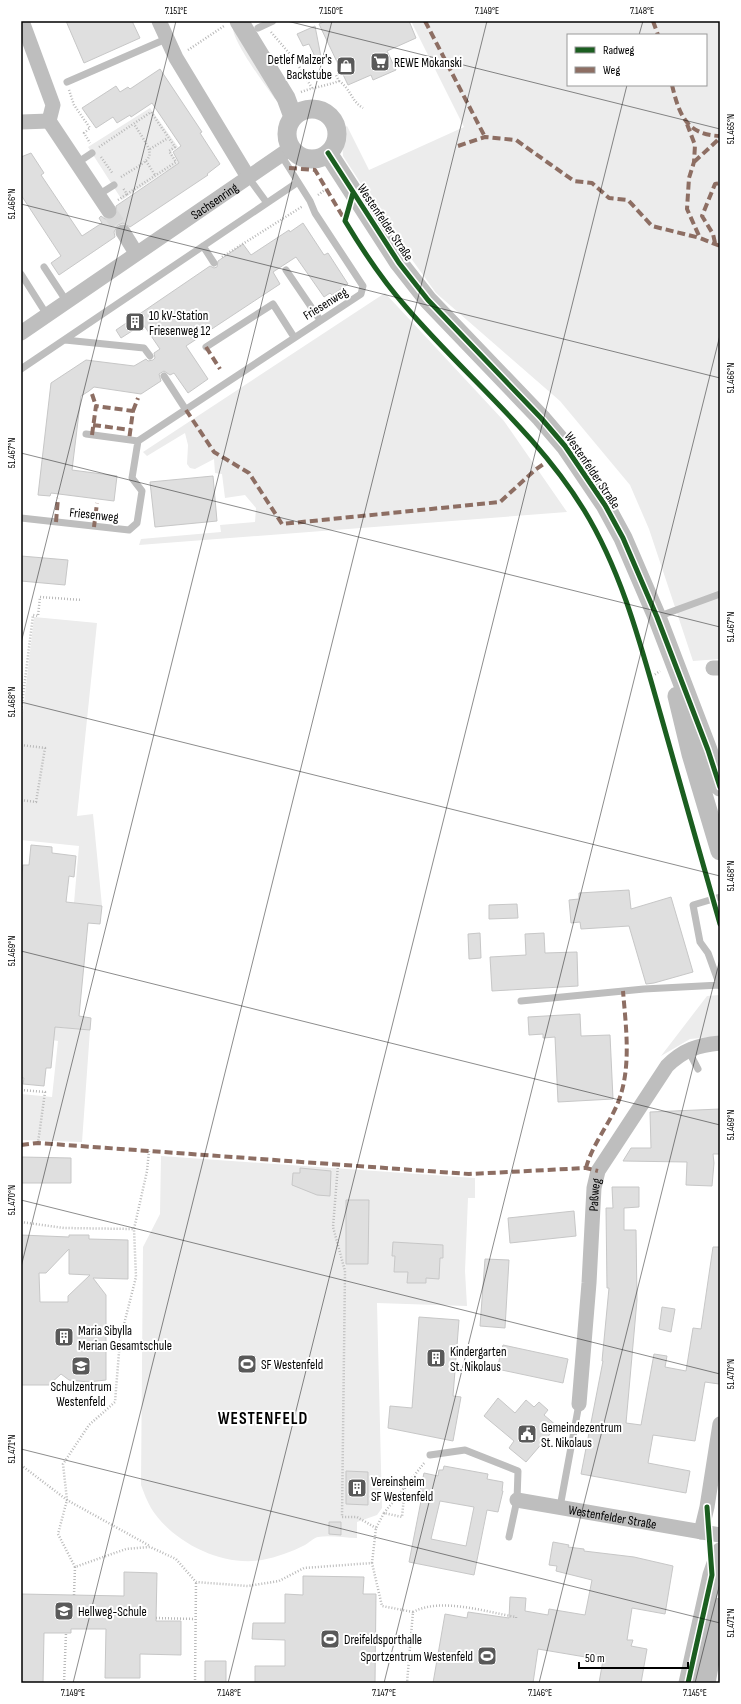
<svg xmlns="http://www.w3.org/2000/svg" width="741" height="1704" viewBox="0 0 741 1704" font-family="'Sofia Sans Condensed',sans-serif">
<rect width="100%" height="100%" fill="#fff"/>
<path fill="#ececec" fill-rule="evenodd" d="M411 21H720V659L693 661 649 529 630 485 560 401 436 293 395 236 343 156 342 143 344 128 347 126 369 170 464 127ZM568 35H706V85H568Z
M233 27 280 96 275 99C266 86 232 41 233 27Z
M150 108 178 147 171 152 180 165 168 173 166 171 122 200 88 147Z
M385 293 504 421 567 512 139 545 141 539 221 532 220 525 255 522 256 508 245 495 225 498 222 474 215 473 214 459 195 469 190 468 187 464 188 445 185 433 147 456 143 452Z
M34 617 97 623 77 816 93 814 102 906 74 903 79 846 21 840V729Z
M720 995V1036L690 1039 661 1056 707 996Z
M21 1024 90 1030 82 1142 21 1140V1094L52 1097 58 1041 21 1035Z
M161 1156 475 1178V1198H468L465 1271 467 1306 377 1303 382 1508 377 1515 357 1522V1538C345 1538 330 1535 318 1537 313 1538 309 1543 305 1545 291 1552 277 1557 262 1560 222 1567 172 1542 151 1508 147 1501 144 1493 141 1485L143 1247 160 1214Z"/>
<path fill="#dfdfdf" stroke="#c7c7c7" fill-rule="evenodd" d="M66 21H132L140 38 84 63Z
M326 21H409L416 38 387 51 396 70 373 80 371 75 348 85 319 24Z
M315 26 322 62 318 63 309 44 303 46 297 34Z
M160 69 202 132 200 133 220 164 207 174 208 175 130 227 123 223 118 225 114 232 115 237 59 275 51 263 61 256 21 195V157L31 153 44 173 41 175 82 236 102 223 99 218 101 216 105 219H114L117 215 116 206 179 163 173 152 181 146 152 103 131 117 130 115 117 123 113 117 96 128 82 108 116 86 120 92 128 87 130 89Z
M303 223 324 255 328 253 348 284 332 295 330 293 324 297 296 257 273 272 280 284 186 346 208 379 188 393 174 373 170 375 164 371 159 374 161 381 141 394 94 387 89 391 81 396 72 470 117 476 114 501 51 493 50 496 38 495 51 383 86 360 134 366 146 359 148 361 153 360 155 358 154 353 160 349 143 324 121 338 116 330 210 266 214 268 217 267 218 261 243 244 251 255 289 230 290 232Z
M213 476 217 521 155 527 150 482Z
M21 556 68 560 65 585 21 581Z
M31 845 52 847V853L76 856 74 877 69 876 66 902 102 906 100 924 88 923 79 1016 91 1018 90 1030 55 1027 51 1068H46L44 1086 23 1084 24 1078H21V888L23 865H29Z
M629 890 631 909 671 897 693 972 654 983 646 984 629 926 581 929 580 922 571 923 569 900 579 899V893Z
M517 904 518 918 489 919V905Z
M480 933 481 958 469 959 468 934Z
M544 933 545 953 577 952 578 986 492 991 490 957 526 955 525 934Z
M580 1014 581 1036 610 1035 613 1099 558 1102 555 1037 543 1038V1034L529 1035 528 1017Z
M720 1109V1154H713L714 1163 712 1186 686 1185 687 1162 623 1161 631 1148H651L650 1112Z
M21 1157 71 1158V1183H21Z
M300 1168 331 1171 330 1196 317 1195 292 1185 293 1173H300Z
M612 1187H639V1207L624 1208V1230H636L637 1300 626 1423 641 1425 654 1354 667 1356 665 1367 686 1371 693 1328 701 1329 713 1247H720L719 1384 705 1382 695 1441 653 1435 648 1463 690 1471 686 1493 581 1474 603 1361H602L609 1288H607L606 1208H613Z
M346 1200H369L368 1264H346Z
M574 1211 576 1236 510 1243 508 1218Z
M21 1235 69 1237V1235H89V1239L128 1240V1279L93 1278 106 1295V1380L88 1382 69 1380 61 1374 49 1385H21ZM69 1249V1274L90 1275 68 1296V1302H40L39 1273H46Z
M393 1242 443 1245V1258H440L439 1279 426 1278V1283H407L408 1272H394L395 1256H392Z
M485 1259 509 1260 505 1328 480 1326Z
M662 1307 675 1309 671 1332 659 1329Z
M419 1317 459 1320 453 1396 461 1397 453 1441 388 1428 390 1406 412 1408Z
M503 1345 568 1359 563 1383 497 1369Z
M498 1398 515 1413 526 1400 534 1407 539 1402 548 1410 544 1415 557 1426 526 1462 509 1448 514 1441 484 1416Z
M444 1466 488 1474 487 1479 503 1482 502 1491H503L498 1512 487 1510 474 1575 409 1562 423 1491H420L424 1473 438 1476 439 1470H443ZM440 1501 474 1507 466 1546 431 1539Z
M346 1471 368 1472V1505L346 1504Z
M329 1522H341V1535L329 1534Z
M553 1542 569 1545 568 1547 584 1549V1551L634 1557 673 1566 665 1614 632 1608 627 1640H633L631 1646 647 1649 641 1683H599L603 1660 538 1649 533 1683H433L445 1614 467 1618 468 1612 509 1618 510 1597 526 1598 525 1611 548 1615 549 1609 585 1615 592 1580 556 1571 557 1566 549 1565Z
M124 1572 157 1573 156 1621H181V1655L140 1654V1678H105L106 1629H71V1633H44L43 1683H21V1594L124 1596Z
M303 1576 364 1577 363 1594H376L375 1683H255V1666H285V1640L252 1639 253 1623H285V1594L303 1595Z
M205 1661H226V1683H205Z"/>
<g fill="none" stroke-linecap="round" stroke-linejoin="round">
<path stroke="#d9d9d9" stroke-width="15" stroke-dasharray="15 8" stroke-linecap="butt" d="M109 211 123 232"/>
<path stroke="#b9b9b9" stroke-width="2.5" stroke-dasharray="1 2" stroke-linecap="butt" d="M271 32 295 60 312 88
M188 50 224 26
M339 81C351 89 351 101 363 108
M69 90 74 105 90 128 84 133 90 143
M301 92C314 87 326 86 339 81L336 75
M99 147 151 112 175 147 169 151 176 162 127 194 123 188
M150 149 168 138
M101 157 113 174
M146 161 155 175
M121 177C156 155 157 160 134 124
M318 195 326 189
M118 200 127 194
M222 257 303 206
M650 678 660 671
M21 713 33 615 38 616 40 597 82 600
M21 745 45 748 36 802 21 800
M21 1090 45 1092 38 1143
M149 1151 147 1171 134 1229 136 1277 120 1340 115 1402 89 1425 63 1464 67 1500 150 1546
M338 1165 333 1227 345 1271 342 1517H357L376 1528
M21 1222 64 1228 134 1229
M21 1465 67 1500 58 1534 75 1567 126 1549 150 1547 176 1559 196 1582 248 1586 279 1581 304 1568 372 1563 382 1606 413 1612 407 1683
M384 1513 425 1462
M372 1563 376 1528 384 1513 402 1517 405 1487
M74 1595 75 1567
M413 1612C441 1597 486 1612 516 1617V1620
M156 1618 195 1619
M64 1683 66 1633
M195 1683 196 1582"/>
<path stroke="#bebebe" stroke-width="7" d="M258 28 273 21
M67 82 166 39
M77 163 92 153
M248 177 267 203
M98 195 114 185
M203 246 214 263
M44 267 67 302
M286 270 320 320
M21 274 47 315
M65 340 144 348 150 356
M206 347 273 304 294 337
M21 369 298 182
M164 376 186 410
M86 434 138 441
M21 518 129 530 137 523 142 491 132 478 138 441 361 294 363 286 315 213 310 201 281 155
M657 617 720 594
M720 986 708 953 700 942 693 905 720 897
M521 1001 644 989 720 985
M688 1050 698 1069
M430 1455 465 1450 518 1471 517 1500 509 1537
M560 1507 579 1404"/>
<g stroke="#bebebe" stroke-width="15">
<path d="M22 21 53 105 49 121 109 211"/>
<path d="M159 21 176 58 248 177"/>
<path d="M21 122 49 121"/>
<path d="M123 232 136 253"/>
<path id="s1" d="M21 333 291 148"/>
<path d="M713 668H720"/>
<path id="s2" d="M579 1404 589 1283 594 1188 598 1171 667 1066C683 1050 698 1045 720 1043"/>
<path id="s3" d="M517 1500 720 1535"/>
<path d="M701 1532 707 1507 720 1424"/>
</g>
<path stroke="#bebebe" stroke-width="19" d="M239 21 286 98 293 117
M287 134a25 25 0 1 1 50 0a25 25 0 1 1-50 0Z
M328 153 399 263 428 300 541 418 565 446 605 505 623 538 657 617 708 750 720 787
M677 696 691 754 720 851
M688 1683 712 1575 720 1552
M706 1683 720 1607"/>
<path stroke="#8d6e63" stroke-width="4" stroke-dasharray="8 4" stroke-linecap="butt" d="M425 21 485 137
M653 21 658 35
M672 85C679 114 686 135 720 136
M687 124 695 145 694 162 689 178 687 209 700 238 720 246
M458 146 485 137 516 140 574 181 592 183 609 198 628 200 652 226 700 238
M694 162 720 138
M289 168 315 170 346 222
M715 243 713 234 702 216 715 184 720 183
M206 347 220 369
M92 394 96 406
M186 410 214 452 249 473 282 524 500 502 535 470 549 460
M133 411 138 398
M93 425 131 430
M92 435 96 406 133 411 129 440
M56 522 58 498
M94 527 97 503
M21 1145 38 1143 469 1174 586 1168 598 1171
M586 1168C592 1145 608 1126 617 1105 632 1070 626 1028 623 991"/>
<g stroke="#fff" stroke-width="8">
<path id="cycleway" d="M328 153 399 263 428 300 541 418 565 446 605 505 623 538 657 617 708 750 720 787
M353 193 345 221C363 251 383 281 406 307 465 376 536 432 584 510 622 572 641 646 661 716 681 785 700 855 720 924
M688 1683 712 1575 707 1507"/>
</g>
<use href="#cycleway" stroke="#1b5e20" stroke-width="5"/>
</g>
<path fill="none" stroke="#000" stroke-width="1" stroke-opacity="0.45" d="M287 21 720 129M639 35 643 21M21 204 720 378M21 453 720 627M21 643 176 21M21 702 720 876M21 951 720 1125M21 1200 720 1374M21 1267 332 21M21 1449 720 1623M73 1683 487 21M228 1683 627 85M384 1683 720 335M539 1683 720 959M695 1683 720 1583"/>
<defs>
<g id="supermarket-square" transform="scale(1)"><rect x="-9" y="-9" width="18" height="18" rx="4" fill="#595959" stroke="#fff"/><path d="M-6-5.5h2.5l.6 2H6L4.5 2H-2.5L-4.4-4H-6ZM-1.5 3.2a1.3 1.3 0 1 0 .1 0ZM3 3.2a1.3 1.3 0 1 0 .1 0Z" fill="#fff"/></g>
<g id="shop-square" transform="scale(1)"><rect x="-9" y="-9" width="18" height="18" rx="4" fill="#595959" stroke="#fff"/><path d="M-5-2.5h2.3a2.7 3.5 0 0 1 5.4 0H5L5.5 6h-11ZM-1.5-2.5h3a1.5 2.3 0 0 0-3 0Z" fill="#fff"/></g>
<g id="building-square" transform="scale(1)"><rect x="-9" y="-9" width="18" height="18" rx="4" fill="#595959" stroke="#fff"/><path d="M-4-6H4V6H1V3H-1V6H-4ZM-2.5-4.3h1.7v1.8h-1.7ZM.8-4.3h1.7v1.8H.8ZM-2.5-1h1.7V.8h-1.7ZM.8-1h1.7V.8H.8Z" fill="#fff"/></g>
<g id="stadium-square" transform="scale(1)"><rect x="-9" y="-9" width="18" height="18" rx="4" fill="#595959" stroke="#fff"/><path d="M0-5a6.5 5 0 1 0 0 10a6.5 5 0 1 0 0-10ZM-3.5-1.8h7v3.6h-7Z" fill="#fff"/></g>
<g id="school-square" transform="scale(1)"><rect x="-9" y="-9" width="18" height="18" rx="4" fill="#595959" stroke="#fff"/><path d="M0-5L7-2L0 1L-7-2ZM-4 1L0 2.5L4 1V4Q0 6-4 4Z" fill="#fff"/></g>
<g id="civic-square" transform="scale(1)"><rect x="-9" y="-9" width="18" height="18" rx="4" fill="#595959" stroke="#fff"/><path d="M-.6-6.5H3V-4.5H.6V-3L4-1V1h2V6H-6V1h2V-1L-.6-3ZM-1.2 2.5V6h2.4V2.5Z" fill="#fff"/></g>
</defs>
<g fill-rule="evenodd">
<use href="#supermarket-square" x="380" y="62"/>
<use href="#shop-square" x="346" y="66"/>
<use href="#building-square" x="135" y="322"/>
<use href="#building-square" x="64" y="1337"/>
<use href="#building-square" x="436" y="1358"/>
<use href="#stadium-square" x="247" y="1364"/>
<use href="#school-square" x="81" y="1366"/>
<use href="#civic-square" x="527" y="1434"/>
<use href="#building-square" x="357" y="1488"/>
<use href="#school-square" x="64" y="1611"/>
<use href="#stadium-square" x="330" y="1639"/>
<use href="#stadium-square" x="487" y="1656"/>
</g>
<g text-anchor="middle" stroke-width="4" stroke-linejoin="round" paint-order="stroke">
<g font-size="13" fill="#000" stroke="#fff" text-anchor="start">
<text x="332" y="64" text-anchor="end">Detlef Malzer's<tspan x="332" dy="15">Backstube</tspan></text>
<text x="394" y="67">REWE Mokanski</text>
<text x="149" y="320">10 kV-Station<tspan x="149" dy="15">Friesenweg 12</tspan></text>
<text x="78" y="1335">Maria Sibylla<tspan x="78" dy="15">Merian Gesamtschule</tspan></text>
<text x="450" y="1356">Kindergarten<tspan x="450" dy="15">St. Nikolaus</tspan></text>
<text x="261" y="1369">SF Westenfeld</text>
<text x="81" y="1391" text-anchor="middle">Schulzentrum<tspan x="81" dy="15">Westenfeld</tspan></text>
<text x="541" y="1432">Gemeindezentrum<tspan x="541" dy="15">St. Nikolaus</tspan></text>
<text x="371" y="1486">Vereinsheim<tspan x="371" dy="15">SF Westenfeld</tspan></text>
<text x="78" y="1616">Hellweg-Schule</text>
<text x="344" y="1644">Dreifeldsporthalle</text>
<text x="473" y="1661" text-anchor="end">Sportzentrum Westenfeld</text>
</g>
<g font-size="13" fill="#000" stroke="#fff">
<text dy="5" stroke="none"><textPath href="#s1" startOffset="234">Sachsenring</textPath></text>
<text transform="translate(386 222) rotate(56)" y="5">Westenfelder Straße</text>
<text transform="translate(325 303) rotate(-32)" y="5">Friesenweg</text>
<text transform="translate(593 470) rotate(56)" y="5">Westenfelder Straße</text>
<text transform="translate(94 514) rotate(6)" y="5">Friesenweg</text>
<text dy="5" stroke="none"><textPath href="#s2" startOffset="210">Paßweg</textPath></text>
<text dy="5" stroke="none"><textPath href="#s3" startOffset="97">Westenfelder Straße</textPath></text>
</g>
<g font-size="17" font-weight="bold" letter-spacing="1" fill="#000" stroke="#fff">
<text x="263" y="1424">WESTENFELD</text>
</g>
</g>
<rect width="741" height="1704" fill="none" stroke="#ffffff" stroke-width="44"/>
<rect x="567" y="34" width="140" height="52" fill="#ffffff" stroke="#999999"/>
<rect x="575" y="47" width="20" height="6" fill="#1b5e20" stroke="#999999"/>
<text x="603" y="54" font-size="12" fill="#000000">Radweg</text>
<rect x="575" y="67" width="20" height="6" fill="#8d6e63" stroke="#999999"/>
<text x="603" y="74" font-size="12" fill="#000000">Weg</text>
<path d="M579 1662v6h109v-6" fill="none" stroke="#000000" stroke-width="2"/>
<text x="585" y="1662" font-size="12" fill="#000000" stroke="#ffffff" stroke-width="3" paint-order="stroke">50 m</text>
<rect x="22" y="22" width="697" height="1660" fill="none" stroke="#000" stroke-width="1.5"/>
<g font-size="10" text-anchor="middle" fill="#000">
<text x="176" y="14">7.151°E</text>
<text x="331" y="14">7.150°E</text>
<text x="487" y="14">7.149°E</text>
<text x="642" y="14">7.148°E</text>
<text transform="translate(730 129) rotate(-90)" y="4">51.465°N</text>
<text transform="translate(11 204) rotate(-90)" y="4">51.466°N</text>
<text transform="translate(730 378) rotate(-90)" y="4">51.466°N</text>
<text transform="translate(11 453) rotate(-90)" y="4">51.467°N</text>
<text transform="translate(730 627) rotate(-90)" y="4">51.467°N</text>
<text transform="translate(11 702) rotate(-90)" y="4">51.468°N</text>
<text transform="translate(730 876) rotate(-90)" y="4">51.468°N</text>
<text transform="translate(11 951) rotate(-90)" y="4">51.469°N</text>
<text transform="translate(730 1125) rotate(-90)" y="4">51.469°N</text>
<text transform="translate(11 1200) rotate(-90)" y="4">51.470°N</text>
<text transform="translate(730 1374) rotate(-90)" y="4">51.470°N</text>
<text transform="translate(11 1449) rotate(-90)" y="4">51.471°N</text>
<text transform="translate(730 1623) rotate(-90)" y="4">51.471°N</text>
<text x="73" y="1696">7.149°E</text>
<text x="229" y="1696">7.148°E</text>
<text x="384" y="1696">7.147°E</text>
<text x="540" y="1696">7.146°E</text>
<text x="695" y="1696">7.145°E</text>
</g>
</svg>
